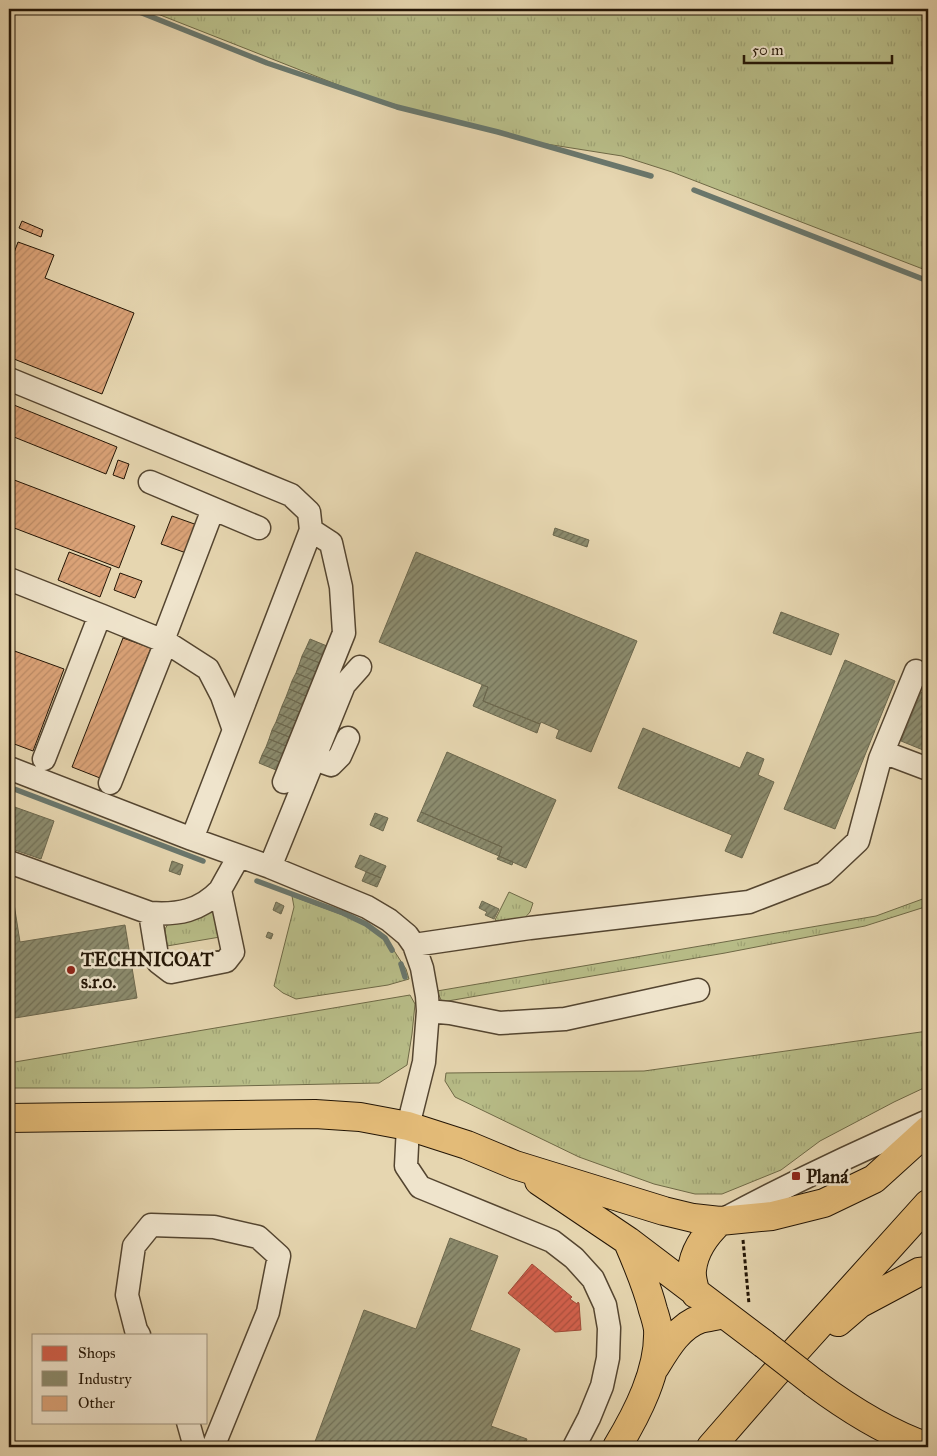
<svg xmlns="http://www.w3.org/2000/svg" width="937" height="1456" viewBox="0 0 937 1456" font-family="'IM FELL Great Primer',serif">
<defs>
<pattern id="grass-tufts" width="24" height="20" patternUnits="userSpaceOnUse" patternTransform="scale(1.25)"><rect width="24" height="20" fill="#b8bd88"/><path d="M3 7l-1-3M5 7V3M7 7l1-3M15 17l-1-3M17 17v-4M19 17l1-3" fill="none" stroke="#9ea274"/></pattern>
<pattern id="shops-hatch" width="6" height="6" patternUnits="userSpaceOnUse" patternTransform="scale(1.25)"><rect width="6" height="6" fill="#d6604d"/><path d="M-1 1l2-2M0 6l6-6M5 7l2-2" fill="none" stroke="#ad4e3e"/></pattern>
<pattern id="industry-hatch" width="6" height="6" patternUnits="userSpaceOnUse" patternTransform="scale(1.25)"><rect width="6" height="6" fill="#8c8c6e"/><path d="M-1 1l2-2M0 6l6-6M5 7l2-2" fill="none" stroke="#727158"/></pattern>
<pattern id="building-hatch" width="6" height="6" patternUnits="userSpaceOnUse" patternTransform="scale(1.25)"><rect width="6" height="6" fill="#dba378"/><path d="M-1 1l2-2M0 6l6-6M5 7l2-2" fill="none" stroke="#bc8b66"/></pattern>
</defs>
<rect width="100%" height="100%" fill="#e6d6b0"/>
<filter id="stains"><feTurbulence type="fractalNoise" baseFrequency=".004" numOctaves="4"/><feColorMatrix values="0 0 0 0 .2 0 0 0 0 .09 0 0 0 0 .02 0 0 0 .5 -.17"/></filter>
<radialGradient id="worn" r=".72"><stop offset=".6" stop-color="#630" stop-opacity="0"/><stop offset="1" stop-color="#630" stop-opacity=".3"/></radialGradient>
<path fill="url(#grass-tufts)" stroke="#6e6946" d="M145 9H928V271L672 172 622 156 540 143 484 129 426 114 361 94Z
M509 892 533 903 530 912 523 920 506 925 495 920Z
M292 896 351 918 373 929 391 946 406 969 409 979 388 985 296 999 283 993 274 986 294 907Z
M928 897V906L865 926 725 953 442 1002 437 991 876 916Z
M210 911 213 912 220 937 167 946 165 929 168 924Z
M410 995 415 1004 412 1034 407 1065 379 1083 138 1088H9V1063Z
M928 1031V1086L894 1102 820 1141 781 1170 722 1194H695L654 1184 579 1157 455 1097 445 1081 446 1073 644 1071Z"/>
<path fill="url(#shops-hatch)" stroke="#a04a37" d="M532 1264 572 1297 570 1299 577 1304 578 1302 579 1303 581 1330 555 1332 508 1293Z"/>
<path fill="url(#industry-hatch)" stroke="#6c684e" d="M555 528 589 540 587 547 553 535Z
M416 552 637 641 591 752 556 738 559 730 541 722 540 724 483 701 488 687 379 642Z
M781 612 839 634 831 655 773 633Z
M310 639 327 646 323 655 306 648Z
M306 648 323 655 320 663 302 656Z
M302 656 320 663 316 672 299 665Z
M845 660 895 681 835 829 784 809Z
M299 665 316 672 313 680 296 673Z
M296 673 313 680 310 688 292 681Z
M928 676V693L922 691Z
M292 681 310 688 306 696 289 689Z
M482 685 488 687 483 701 540 724 537 733 473 706Z
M289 689 306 696 303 705 286 697Z
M921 692 928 694V752L901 741Z
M286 697 303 705 300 712 282 706Z
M282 706 300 712 296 721 279 714Z
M279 714 296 721 293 729 276 722Z
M276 722 293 729 289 737 272 730Z
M643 728 740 768 747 752 764 759 758 775 774 782 742 858 725 851 732 835 618 788Z
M272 730 289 737 286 746 269 739Z
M269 739 286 746 283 754 266 747Z
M266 747 283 754 280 762 262 755Z
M447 752 556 800 526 868 499 856 502 847 421 812Z
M262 755 280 762 276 770 259 763Z
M9 805 54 821 41 859 9 848Z
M421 812 502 847 499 856 417 821Z
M375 813 388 818 383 831 370 825Z
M360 855 386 866 381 878 355 867Z
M499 856 513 862 512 865 497 859Z
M172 861 183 865 180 875 169 871Z
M9 872 20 942 125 925 137 998 9 1019Z
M366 872 381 878 377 887 362 881Z
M482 901 499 909 494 919 485 915 487 912 479 908Z
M276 902 284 906 281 914 273 910Z
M268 932 273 934 271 939 266 937Z
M450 1238 498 1256 470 1330 520 1349 491 1426 527 1439 524 1447H313L364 1310 416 1329Z"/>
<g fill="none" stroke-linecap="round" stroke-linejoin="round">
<path stroke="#69776d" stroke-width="5.5" d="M132 9 267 63 397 107 498 132 651 176
M694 190 928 281
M9 787 203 861
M257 881 343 913 366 924 385 938 392 950
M401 964 405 977"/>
</g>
<path fill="url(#building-hatch)" stroke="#231505" d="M22 221 43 230 41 237 19 228Z
M18 242 54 255 45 278 134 313 102 394 9 357V266Z
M9 403 117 447 106 474 9 435Z
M118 460 129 464 124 479 113 475Z
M9 478 135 526 119 568 9 526Z
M172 516 200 526 189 554 161 544Z
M69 552 111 568 100 597 58 580Z
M120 573 142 581 135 598 114 590Z
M123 638 151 648 100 778 72 767Z
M9 649 64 669 33 751 9 742Z"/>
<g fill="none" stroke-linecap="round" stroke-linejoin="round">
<g stroke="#544530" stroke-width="25">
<path id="minor" d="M9 379 291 495 309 512 311 530 192 839
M150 482 259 528
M213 509 165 635 166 642 208 669 222 696 234 730
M9 579 100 615 44 759
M100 615 166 642 110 783
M883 752 928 769
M314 759 331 765 340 756 348 738
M9 768 192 839 270 867 367 907 389 920 407 935 414 945 422 968 427 996 428 1011 424 1062 408 1126 406 1166 420 1187 552 1241 574 1258 593 1279 605 1305 609 1328 608 1358 602 1386 589 1418 574 1447
M284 782 344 633 341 587 331 543 311 530
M9 862 150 913
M270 867 344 685 360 667
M220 890C200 911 178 915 150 913L158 962 171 972 226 961 233 952 220 890 239 856
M414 945 530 928 749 902 824 873 858 841 880 759 916 671
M428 1011 450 1013 500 1023 565 1019 698 990
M724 1219C791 1183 859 1151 928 1121
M139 1335 136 1330 127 1295 134 1246 151 1225 214 1227 258 1237 279 1256 268 1312 213 1447
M188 1422 195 1447"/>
</g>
<g stroke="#231505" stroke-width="30">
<path id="major" d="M9 1118 315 1114 360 1117 408 1126 467 1145 515 1165 664 1211 693 1218 720 1221 772 1216 824 1203 874 1179 928 1130
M539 1181 628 1241 764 1344
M696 1294C694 1286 691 1278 692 1270 694 1250 706 1234 720 1221
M838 1322 859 1304 919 1272 928 1271
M655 1367C666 1349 679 1326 700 1319 708 1317 716 1316 724 1314
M814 1383C849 1409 887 1433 928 1447
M617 1447C637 1414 660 1370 658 1329 657 1323 655 1316 653 1310 647 1286 638 1265 628 1242
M711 1447 772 1377 928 1204"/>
</g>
<path stroke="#231505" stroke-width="3" stroke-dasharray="4 2.5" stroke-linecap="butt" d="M743 1240 749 1304"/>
<use href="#minor" stroke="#efe4cc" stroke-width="22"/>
<use href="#major" stroke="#e3bb78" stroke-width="28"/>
<g stroke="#231505" stroke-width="30" stroke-linecap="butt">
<path id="major-bridge" d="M764 1344 814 1383"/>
</g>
<use href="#major-bridge" stroke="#e3bb78" stroke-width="28"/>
</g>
<g fill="#8f2418" stroke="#efe4cc" stroke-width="2">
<circle cx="71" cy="970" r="5"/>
<rect x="791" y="1171" width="10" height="10" rx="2.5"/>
</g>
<g text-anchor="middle" stroke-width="5" stroke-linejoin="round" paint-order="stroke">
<g font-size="19" font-weight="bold" fill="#231505" stroke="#efe4cc" text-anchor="start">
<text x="81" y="966">TECHNICOAT<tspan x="81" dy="22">s.r.o.</tspan></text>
<text x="806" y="1183">Planá</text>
</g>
</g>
<rect width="937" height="1456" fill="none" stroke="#e6d6b0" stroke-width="30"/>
<rect x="10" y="10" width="917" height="1436" fill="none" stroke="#231505" stroke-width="2.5"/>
<rect x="15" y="15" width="907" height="1426" fill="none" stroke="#231505"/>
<rect x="32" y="1334" width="175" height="90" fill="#efe4cc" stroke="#9d917c"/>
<rect x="42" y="1346" width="25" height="15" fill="#d6604d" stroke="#9d917c"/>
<text x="78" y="1358" font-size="15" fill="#231505">Shops</text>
<rect x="42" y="1371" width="25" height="15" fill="#8c8c6e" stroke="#9d917c"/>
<text x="78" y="1384" font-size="15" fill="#231505">Industry</text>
<rect x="42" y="1396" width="25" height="15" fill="#dba378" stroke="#9d917c"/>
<text x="78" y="1408" font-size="15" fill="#231505">Other</text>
<path d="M744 55v8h148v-8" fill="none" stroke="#231505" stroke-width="2.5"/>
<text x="752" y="55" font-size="15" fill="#231505" stroke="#efe4cc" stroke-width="4" paint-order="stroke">50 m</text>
<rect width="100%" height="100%" filter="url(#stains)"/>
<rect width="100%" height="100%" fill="url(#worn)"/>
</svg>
